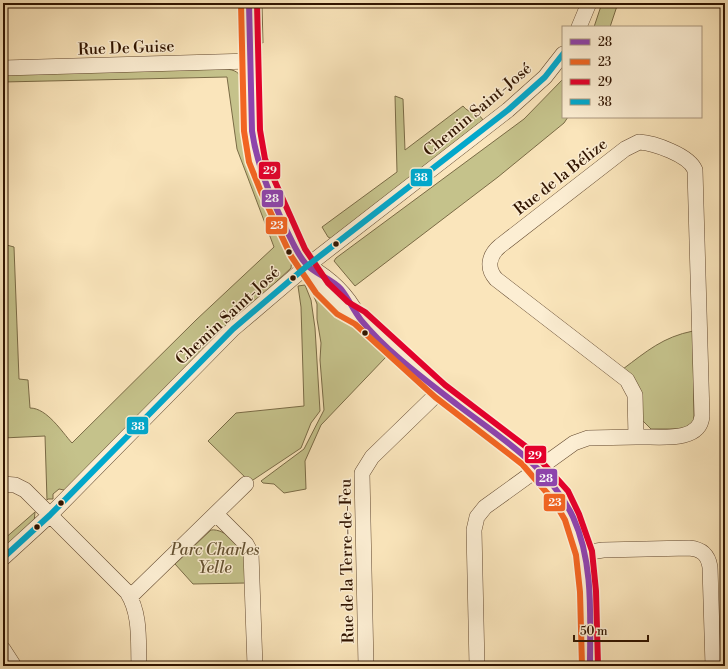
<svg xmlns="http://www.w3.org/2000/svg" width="728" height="669" viewBox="0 0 728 669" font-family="'Libre Bodoni',serif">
<rect width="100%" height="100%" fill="#fae5bb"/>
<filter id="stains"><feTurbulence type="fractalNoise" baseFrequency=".005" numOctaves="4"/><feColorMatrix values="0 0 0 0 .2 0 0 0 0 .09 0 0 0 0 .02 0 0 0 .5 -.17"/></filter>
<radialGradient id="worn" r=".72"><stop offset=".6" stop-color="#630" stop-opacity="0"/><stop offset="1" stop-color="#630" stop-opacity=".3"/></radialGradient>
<path fill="#c5c28b" stroke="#7a6b46" d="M256 3H290L262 6 263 43 257 41Z
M602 3H618L610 27H594Z
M221 69C231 69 239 70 242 80L245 139 250 165 292 258 291 268 244 312 64 492V490L59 489 53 494V499H48L47 500 45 436 3 438V244L14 247 19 379 28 380 30 408C47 408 62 432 72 443L196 320 274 247 237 149 227 77 3 82V75Z
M563 79V117H568L564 123 498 177 355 286 334 261 336 258 524 119Z
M395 96 403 99 405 150 463 106C470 115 478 111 483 120L332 239 328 237 322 227 397 172Z
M305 285 311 300 315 328 320 411 311 423 301 448 250 482 208 441 236 413 304 406 301 307 298 286Z
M310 287 386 357 321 425 305 461 306 489 284 493 274 484 263 483 261 481 304 449 324 410 320 360 321 343 317 319V304Z
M693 331 694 420 685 429H651L642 420C641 397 643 384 623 369 647 351 663 337 693 331Z
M35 512 34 523 3 552V540Z
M211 530C225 528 243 547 245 561 247 568 246 576 246 583L193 584 175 564Z"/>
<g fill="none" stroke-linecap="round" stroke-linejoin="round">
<g stroke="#62482f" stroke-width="16">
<path id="minor" d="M249 3 252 131 257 161 268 189 298 253 322 288 343 308 360 318 440 391 528 458 561 496 572 517 584 553 588 591 590 666
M579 27 589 3
M3 68 251 61
M639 142C654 143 689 155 695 170L702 416C700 444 656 436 636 437L635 395 627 380 496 279C486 268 489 255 500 246L625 149Z
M310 267C331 279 346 293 357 314
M3 484 15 485 25 490 127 592C141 614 138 641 139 666
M216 514 246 544 251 553 255 666
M584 553 603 550 689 548C701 549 708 554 710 567L713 666
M3 558 50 515 233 329 307 266 508 110 545 77 563 54
M130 597 246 484
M3 649 14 666
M366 666 362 473 372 457 440 391
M477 666 474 530 477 517 485 507 574 443 588 438 636 437"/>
</g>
<use href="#minor" stroke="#fceed3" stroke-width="15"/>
<g stroke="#fceed3" stroke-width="9">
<path id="bus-1" d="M249 3 252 131C257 166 271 197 286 229 292 241 297 254 306 264 315 274 330 278 341 289 349 299 353 310 361 320 387 352 427 381 459 406 501 438 550 468 573 517 594 563 590 617 590 666"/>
</g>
<g stroke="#fceed3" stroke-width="9">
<path id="bus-2" d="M241 3 244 131 249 162 261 192 291 256 316 293 337 314 355 324 435 397 522 464 554 501 565 520 576 555 580 592 582 666"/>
</g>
<g stroke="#fceed3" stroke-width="9">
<path id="bus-3" d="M257 3 260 130 265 159 305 249 328 283 348 302 365 312 445 385 533 452 568 491 579 514 592 551 596 591 598 666"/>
</g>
<g stroke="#fceed3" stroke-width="9">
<path id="bus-4" d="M3 558 50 515 233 329 307 266 508 110 545 77 563 54"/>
</g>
<use href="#bus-1" stroke="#8e44ad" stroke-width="6"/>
<use href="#bus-2" stroke="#f26522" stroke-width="6"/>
<use href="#bus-3" stroke="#e4002b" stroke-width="6"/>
<use href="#bus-4" stroke="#00a9ce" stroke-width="6"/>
</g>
<g fill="#301400" stroke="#fceed3" stroke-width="1.5">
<circle cx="336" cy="244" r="3.5"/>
<circle cx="289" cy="252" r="3.5"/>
<circle cx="293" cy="278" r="3.5"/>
<circle cx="365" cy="333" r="3.5"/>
<circle cx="61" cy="503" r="3.5"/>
<circle cx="37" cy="527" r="3.5"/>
</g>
<g text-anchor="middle" stroke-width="3" stroke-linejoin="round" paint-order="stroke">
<g font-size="16" fill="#301400" stroke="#fceed3">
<text transform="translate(126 47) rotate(-2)" y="6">Rue De Guise</text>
<text transform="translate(477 109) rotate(-40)" y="6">Chemin Saint-José</text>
<text transform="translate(560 176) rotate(-38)" y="6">Rue de la Bélize</text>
<text transform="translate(227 315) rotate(-43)" y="6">Chemin Saint-José</text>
<text transform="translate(346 561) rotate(-91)" y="6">Rue de la Terre-de-Feu</text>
</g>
<g font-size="16" font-style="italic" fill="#645131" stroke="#fceed3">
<text x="215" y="555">Parc Charles<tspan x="215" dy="18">Yelle</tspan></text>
</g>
</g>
<g stroke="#fceed3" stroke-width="1.5">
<rect x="258" y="161" width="23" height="19" rx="4" fill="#e4002b"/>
<rect x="410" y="168" width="23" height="19" rx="4" fill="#00a9ce"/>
<rect x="261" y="189" width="23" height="19" rx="4" fill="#8e44ad"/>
<rect x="265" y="216" width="23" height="19" rx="4" fill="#f26522"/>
<rect x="126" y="416" width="23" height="19" rx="4" fill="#00a9ce"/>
<rect x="524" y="445" width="23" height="19" rx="4" fill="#e4002b"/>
<rect x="535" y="468" width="23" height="19" rx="4" fill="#8e44ad"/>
<rect x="543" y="493" width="23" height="19" rx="4" fill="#f26522"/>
</g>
<g font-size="11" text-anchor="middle" font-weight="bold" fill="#fff">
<text x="270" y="174">29</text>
<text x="421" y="181">38</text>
<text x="272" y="202">28</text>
<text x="277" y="229">23</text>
<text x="138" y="430">38</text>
<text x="535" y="459">29</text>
<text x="546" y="482">28</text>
<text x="555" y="506">23</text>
</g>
<rect width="728" height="669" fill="none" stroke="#fae5bb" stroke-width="16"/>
<rect x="4" y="4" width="720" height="661" fill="none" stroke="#301400" stroke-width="2"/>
<rect x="8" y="8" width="712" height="653" fill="none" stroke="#301400"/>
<rect x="562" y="26" width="140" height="92" fill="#fceed3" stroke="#aa977f"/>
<rect x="570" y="39" width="20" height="6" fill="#8e44ad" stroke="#aa977f"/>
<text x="598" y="46" font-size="12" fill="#301400">28</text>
<rect x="570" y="59" width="20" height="6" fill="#f26522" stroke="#aa977f"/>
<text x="598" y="66" font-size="12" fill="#301400">23</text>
<rect x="570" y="79" width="20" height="6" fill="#e4002b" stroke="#aa977f"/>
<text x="598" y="86" font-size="12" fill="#301400">29</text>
<rect x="570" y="99" width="20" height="6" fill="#00a9ce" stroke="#aa977f"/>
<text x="598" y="106" font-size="12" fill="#301400">38</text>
<path d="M574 635v6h74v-6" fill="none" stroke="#301400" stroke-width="2"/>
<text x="580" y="635" font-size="12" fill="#301400" stroke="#fceed3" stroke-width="3" paint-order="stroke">50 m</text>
<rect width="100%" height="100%" filter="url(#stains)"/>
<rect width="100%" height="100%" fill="url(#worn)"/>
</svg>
